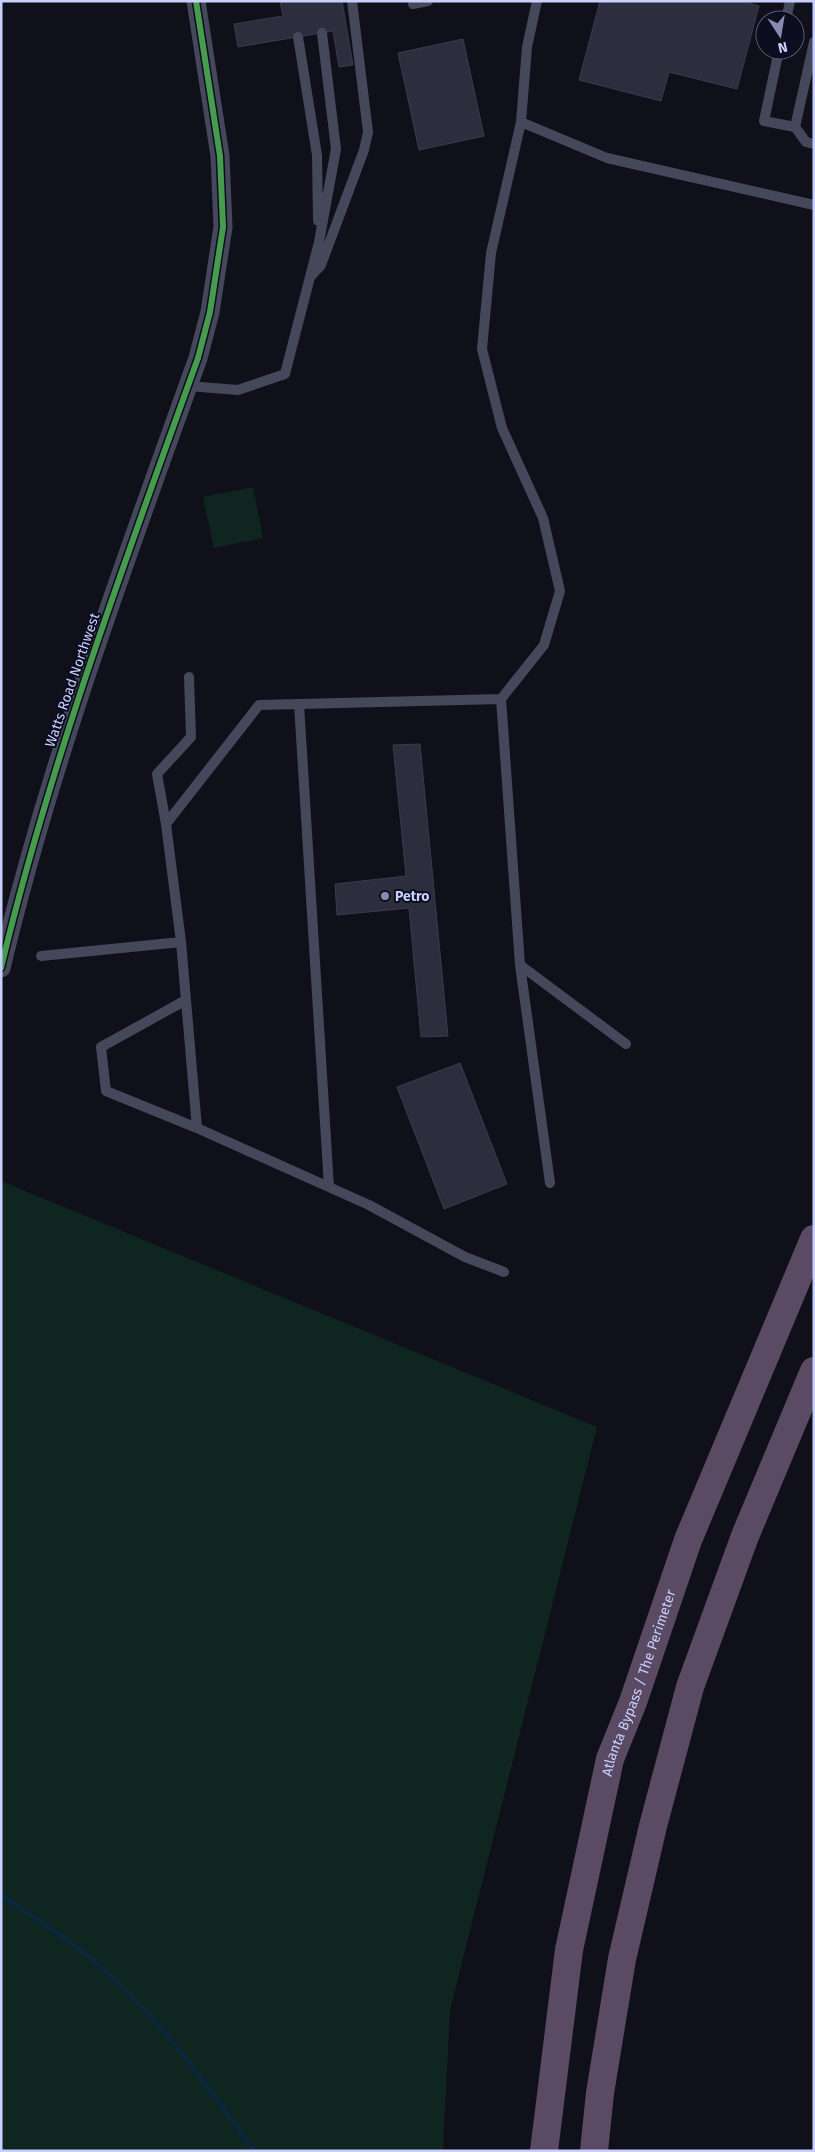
<svg xmlns="http://www.w3.org/2000/svg" width="815" height="2152" viewBox="0 0 815 2152" font-family="'Fira Sans',sans-serif">
<rect width="100%" height="100%" fill="#10101a"/>
<path fill="#0f2520" d="M253 487 263 538 214 548 203 497Z
M1 1181 597 1427 450 2010 443 2151H1Z"/>
<g fill="none" stroke-linecap="round" stroke-linejoin="round">
<path stroke="#0b283b" stroke-width="5" d="M1 1895C34 1919 70 1939 100 1966 160 2019 208 2086 254 2151"/>
</g>
<path fill="#2d2e3d" stroke="#3a3a4f" d="M280 1H342L353 65 339 67 333 31 238 47 234 24 283 16Z
M600 1H742L759 6 737 89 669 72 661 101 579 80Z
M463 39 484 136 419 150 398 53Z
M420 744 448 1036 421 1037 409 908 337 915 335 884 406 876 393 745Z
M460 1063 507 1184 444 1209 397 1087Z"/>
<g fill="none" stroke-linecap="round" stroke-linejoin="round">
<path stroke="#45485b" stroke-width="10" d="M537 1 527 47 521 122 491 253 482 349 502 428 543 518 560 591 544 645 501 699 520 965 550 1183
M413 4 428 1
M786 20 790 1
M298 37 317 155 318 221
M779 50 764 121 795 127 806 142 814 144
M521 122 607 158 814 205
M795 127 814 42
M310 277 321 265 364 150 368 132 352 1
M188 386 238 390 285 374 319 242 336 149 322 33
M299 704 329 1187
M166 824 157 774 191 737 189 677
M41 956 181 942
M520 965 626 1044
M186 1000 101 1047 106 1091 197 1128 369 1205 465 1257 504 1272
M197 1128 181 942 166 824 259 705 501 699"/>
<path stroke="#45485b" stroke-width="19" d="M1 968C51 759 126 559 198 358L210 312 223 227 220 156 196 1"/>
<g stroke="#5b4a63" stroke-width="28">
<path id="s1" d="M544 2151 569 1950 610 1759 633 1702 688 1540 814 1239"/>
<path d="M594 2151 600 2093 622 1959 653 1826 690 1687 745 1536 814 1371"/>
</g>
<g stroke="#0c0d1e" stroke-width="9">
<path id="cycleway" d="M1 968C51 759 126 559 198 358L210 312 223 227 220 156 196 1"/>
</g>
<use href="#cycleway" stroke="#469c4c" stroke-width="6"/>
</g>
<circle fill="#888caf" stroke="#0c0d1e" stroke-width="2" cx="385" cy="896" r="5"/>
<g text-anchor="middle" stroke-width="4" stroke-linejoin="round" paint-order="stroke">
<g font-size="14" fill="#c9cfff" stroke="#0c0d1e">
<text transform="translate(72 680) rotate(-71)" y="5">Watts Road Northwest</text>
<text dy="5" stroke="none"><textPath href="#s1" startOffset="479">Atlanta Bypass / The Perimeter</textPath></text>
</g>
<g font-size="14" font-weight="bold" fill="#c9cfff" stroke="#0c0d1e" text-anchor="start">
<text x="395" y="901">Petro</text>
</g>
</g>
<rect width="815" height="2152" fill="none" stroke="#c9cfff" stroke-width="5"/>
<g transform="translate(780 35) rotate(168)"><circle r="24" fill="#0c0d1e" stroke="#585b78"/>
<path d="M0-4L9 19L0 12L-9 19Z" fill="#888caf"/>
<text y="-8" font-size="14" font-weight="bold" text-anchor="middle" fill="#c9cfff">N</text>
</g>
</svg>
